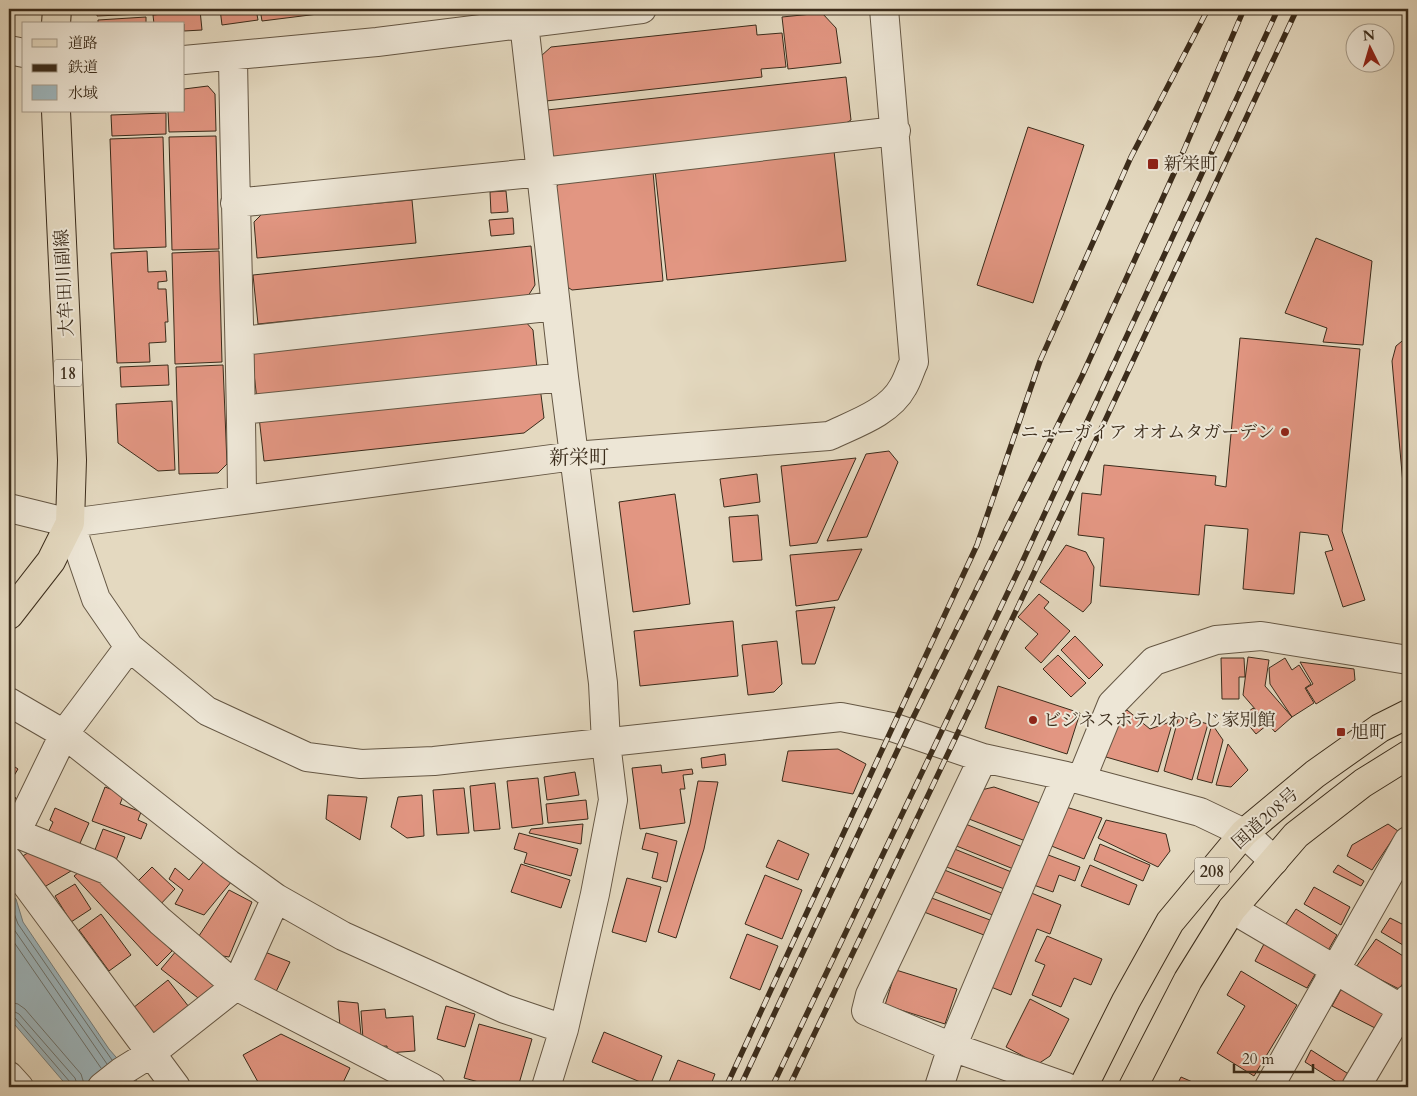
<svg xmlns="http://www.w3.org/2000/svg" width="1417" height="1096" viewBox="0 0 1417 1096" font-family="Cardo,'Noto Serif JP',serif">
<rect width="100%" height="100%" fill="#e4d9c0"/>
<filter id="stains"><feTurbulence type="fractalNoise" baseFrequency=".004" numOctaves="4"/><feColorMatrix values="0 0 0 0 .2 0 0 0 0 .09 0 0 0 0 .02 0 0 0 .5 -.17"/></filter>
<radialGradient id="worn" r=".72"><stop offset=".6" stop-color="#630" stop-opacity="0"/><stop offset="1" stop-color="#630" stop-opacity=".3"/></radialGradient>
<path fill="#9db7bf" stroke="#767f7d" d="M9 893 16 899 23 922 109 1049 142 1087H68L9 1018Z"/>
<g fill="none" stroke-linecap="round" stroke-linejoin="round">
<path stroke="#6c726d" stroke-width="1" d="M9 900 18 924 112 1060
M9 915 13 928 107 1064
M9 935 101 1068
M9 1002 18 1004 25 1009 81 1074 85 1087
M9 1009 19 1014 75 1078 78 1087
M9 1016 15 1018 70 1082 71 1087"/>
</g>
<path fill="#e29682" stroke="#3b2c1b" d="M97 9H140L141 14 97 16Z
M220 9H256L258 20 222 25Z
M260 9H358L262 21Z
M200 10 202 30 184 31V24H154L153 15Z
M822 13 836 28 841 63 788 69 782 17Z
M146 17V24H98V20Z
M756 25 757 35 782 33 786 67 761 69 762 77 546 101 541 56 551 47Z
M846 77 851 120 838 128 552 160 547 110Z
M208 86 215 94 216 131 169 132 168 111H184V89Z
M166 113V134L112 136 111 115Z
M1028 127 1084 145 1033 303 977 285Z
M216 136 219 249 172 250 169 137Z
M163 137 166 247 114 249 110 139Z
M834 151 846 261 667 280 655 170Z
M653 172 663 281 572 290 563 284 554 190 560 182Z
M506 191 508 212 491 213 490 192Z
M412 200 416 243 257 258 254 222 262 214Z
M513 218 514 234 491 236 489 220Z
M1316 238 1372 261 1363 345 1323 342 1327 328 1285 313Z
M531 246 535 285 528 296 258 324 253 275Z
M147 251 148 272 166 271 167 281 158 282V289H166L168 322H165L166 342 149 343 150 362 117 363 111 253Z
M219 251 222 362 175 364 172 253Z
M524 320 533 330 537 369 257 400 252 356 260 347Z
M1407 337H1408V540L1392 361 1396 346Z
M1240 338 1360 349 1342 531 1365 600 1343 607 1325 552 1333 550 1328 535 1300 532 1294 594 1243 589 1248 529 1205 525 1199 595 1100 586 1104 538 1078 535 1082 493 1101 495 1104 465 1216 476 1215 485 1226 487Z
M168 365 169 385 121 387 120 367Z
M223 365 227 464 218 473 179 474 176 367Z
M540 387 544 418 524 433 264 461 259 417Z
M172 401 175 470 158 471 118 443 116 404Z
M889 451 898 462 867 537 827 541 866 454Z
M856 458 817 543 790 546 781 466Z
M757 474 760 502 724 507 720 479Z
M675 494 690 604 633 612 619 502Z
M758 515 762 560 733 562 729 517Z
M1066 545 1086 552 1094 567 1091 603 1083 612 1040 582Z
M862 549 838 600 796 606 790 555Z
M1039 594 1049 602 1044 608 1070 631 1041 663 1025 648 1038 634 1018 617Z
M835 607 815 664H802L796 611Z
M733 621 738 676 640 686 634 631Z
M1075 636 1103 665 1089 679 1061 650Z
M777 641 782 684 774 692 748 695 742 645Z
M1058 655 1086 683 1071 697 1043 669Z
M1248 657 1269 660 1265 686 1292 717 1275 732 1243 695Z
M1221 658H1244L1245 677H1239V699H1222Z
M1285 658 1292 670 1299 665 1311 684 1305 688 1314 703 1292 717 1270 684 1269 668Z
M1300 662 1354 669 1355 680 1316 704 1306 688 1313 684Z
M998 686 1080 713 1067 754 985 728Z
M1253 708 1267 725 1256 734 1242 717Z
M1127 710 1150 729 1173 721 1158 772 1106 757 1103 751 1118 719Z
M1179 716 1208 724 1192 780 1164 771Z
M1212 724 1223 740 1212 783 1197 779Z
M1228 744 1248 770 1231 787 1216 785Z
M838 749 866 764 853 794 782 781 788 751Z
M725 754 726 765 702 768 701 758Z
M9 763 18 769 12 779 9 778Z
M661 765 662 773 692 769 693 774 683 775 685 789H680L685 823 640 829 632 768Z
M575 772 579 795 547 800 544 777Z
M538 778 543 824 512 828 507 781Z
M698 781 718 782 704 849 676 938 658 932 690 824Z
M495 783 500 829 474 831 470 786Z
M105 787 124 794 120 804 141 812 138 820 147 824 141 839 92 821Z
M994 787 1043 804 1028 842 969 819 981 790Z
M464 788 469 833 437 835 433 790Z
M9 793 16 798 9 808Z
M328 795 367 797 360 840 326 819Z
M422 795 424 836 407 838 391 827 398 797Z
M586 800 588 819 548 823 546 804Z
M1066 807 1102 818 1084 859 1044 843Z
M55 808 89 823 77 850 46 837 53 822 50 820Z
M1106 820 1166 834 1170 851 1158 867 1098 838Z
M963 823 1025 848 1016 870 954 845Z
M583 824 581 844 529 833 531 829Z
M1388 824 1398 831 1372 870 1347 856 1352 845Z
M103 829 125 837 115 863 93 855Z
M519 833 578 849 571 876 524 863 527 853 514 849Z
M646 833 677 841 667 882 652 878 658 853 642 849Z
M778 840 809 854 798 880 766 867Z
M1100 844 1150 865 1143 881 1094 860Z
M36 848 76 868 41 889 21 857Z
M952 848 1014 873 1007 890 944 866Z
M1043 853 1080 867 1075 881 1059 875 1053 892 1031 884Z
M205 860 232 881 204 915 175 904 183 890 169 879 175 868 189 880Z
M521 864 570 880 561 908 511 892Z
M1090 865 1137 885 1129 905 1081 886Z
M1338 865 1364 881 1361 886 1333 872Z
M152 867 175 889 157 908 135 884Z
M83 869 104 878 172 951 157 966 74 876Z
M942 869 1004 894 995 916 933 891Z
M765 875 802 890 782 939 745 924Z
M627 878 661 887 646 942 612 932Z
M75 884 91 909 71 922 55 896Z
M1314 887 1350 907 1341 925 1304 904Z
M229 890 252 902 229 957 223 956 216 964 195 942Z
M1024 890 1061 905 1050 934 1037 929 1011 995 986 985Z
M929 897 990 920 984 935 924 912Z
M1296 909 1337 935 1326 954 1284 927Z
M101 914 131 955 109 971 79 930Z
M1390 918 1408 927V948L1381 932Z
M747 934 778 946 760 990 730 978Z
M1047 936 1102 959 1091 985 1074 978 1061 1007 1032 995 1045 965 1035 961Z
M1376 939 1408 959V976L1399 989 1356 967Z
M1264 944 1317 971 1307 988 1255 961Z
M177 950 217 982 202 1001 161 969Z
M265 952 290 962 274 996 250 985Z
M896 970 957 989 945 1024 885 1005Z
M1241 971 1297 1005 1254 1076 1217 1053 1245 1006 1227 995Z
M168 980 189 1007 154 1035 133 1008Z
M1343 986 1388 1009 1377 1029 1332 1006Z
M1030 999 1069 1019 1050 1056 1038 1064 1006 1047Z
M338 1001 358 1003 361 1035 340 1027Z
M446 1006 475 1014 465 1047 437 1039Z
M385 1009 386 1018 413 1016 415 1051 387 1053V1046L369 1047 368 1039H363L361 1011Z
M479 1024 532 1039 518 1087H497L464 1078Z
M604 1032 662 1056 650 1086 592 1062Z
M281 1034 350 1068 341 1087H251L258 1082 243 1055Z
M1311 1050 1350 1075 1343 1086 1305 1062Z
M678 1060 715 1074 710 1087H667Z
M1181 1077 1204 1087H1176Z"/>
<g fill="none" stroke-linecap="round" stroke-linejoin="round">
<g stroke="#655744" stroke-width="30">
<path id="minor" d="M524 23 564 377 603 683 606 743 613 800 595 894 564 1029 546 1087
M9 50 24 53
M233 56C235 204 241 351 242 499
M184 60 377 42 642 9
M235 203 542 172 896 131
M241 341 556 306
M241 410 564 377
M9 508 70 523 574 456 829 436C854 424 889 413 903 387 908 379 910 370 914 362L884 9
M70 523 96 599 129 647 207 711 307 757 361 764 434 761 841 717 892 727 983 758 1066 776 1200 812 1244 833 1274 861
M9 702 64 734 229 864 276 898 343 936 505 1009 564 1029
M983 758 870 995 866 1011 952 1047 1066 1087
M1081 780 1112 704 1154 661 1216 640 1261 636 1408 660
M16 833 64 734 129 647
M9 838 16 833 107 870 160 921 236 986 431 1087
M9 861 176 1087
M1232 909 1402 1009
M9 1076 19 1087
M102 1087 121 1072 150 1054 236 986 276 898
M939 1087 952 1047 1066 776
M1269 1087 1408 841
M1356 1087 1408 999"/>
</g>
<g stroke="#3b2c1b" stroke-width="30">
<path id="major" d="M56 24 57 9
M9 615 51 561 70 523 72 460 56 111"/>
</g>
<g stroke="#3b2c1b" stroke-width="30">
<path id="highway" d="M1083 1087 1126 1001 1170 922 1244 833 1315 774 1380 728 1408 714
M1133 1087 1188 980 1232 909 1296 835 1363 783 1408 755"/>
</g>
<use href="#minor" stroke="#ede6d6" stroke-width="28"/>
<use href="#major" stroke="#e4d9c0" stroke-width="28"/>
<use href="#highway" stroke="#e4d9c0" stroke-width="28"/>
<g stroke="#3b2c1b" stroke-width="5.5">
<path id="rail" d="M726 1087 977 545 1040 361 1131 157 1208 9
M740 1087 906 732 1082 376 1175 171 1244 9
M772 1087 1019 569 1278 9
M789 1087 1034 573 1297 9"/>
</g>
<use href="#rail" stroke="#ede6d6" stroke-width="4" stroke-dasharray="11" stroke-linecap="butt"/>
</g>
<g fill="#8f2418" stroke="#ede6d6" stroke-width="2">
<rect x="1147" y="158" width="12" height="12" rx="2.5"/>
<circle cx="1285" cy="432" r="5"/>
<circle cx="1033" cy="720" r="5"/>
<rect x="1336" y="727" width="10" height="10" rx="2.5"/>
</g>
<g text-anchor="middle" stroke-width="4" stroke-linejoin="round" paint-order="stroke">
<g fill="#ede6d6" stroke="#706453" stroke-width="1">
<rect x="54" y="359.5" width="28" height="27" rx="4"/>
<rect x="1194.5" y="857.5" width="35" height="27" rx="4"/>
</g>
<g font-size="16" font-weight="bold" fill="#3b2c1b">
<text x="68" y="379">18</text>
<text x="1212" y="877">208</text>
</g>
<g font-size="18" fill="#3b2c1b" stroke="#ede6d6" text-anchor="start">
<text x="1164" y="170">新栄町</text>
<text x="1275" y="438" text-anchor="end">ニューガイア オオムタガーデン</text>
<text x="1043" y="726">ビジネスホテルわらじ家別館</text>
<text x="1351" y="738">旭町</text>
</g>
<g font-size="18" fill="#3b2c1b" stroke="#ede6d6">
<text transform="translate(64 283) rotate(-93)" y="6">大牟田川副線</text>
<text transform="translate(1265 818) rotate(-42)" y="6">国道208号</text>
</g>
<g font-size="20" fill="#3b2c1b" stroke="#ede6d6">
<text x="579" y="464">新栄町</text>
</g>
</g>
<rect width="1417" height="1096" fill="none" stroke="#e4d9c0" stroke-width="30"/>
<rect x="10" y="10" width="1397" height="1076" fill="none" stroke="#3b2c1b" stroke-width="2.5"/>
<rect x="15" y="15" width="1387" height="1066" fill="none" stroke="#3b2c1b"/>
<rect x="22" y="22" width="162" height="90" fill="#ede6d6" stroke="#a69c8b"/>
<rect x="32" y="39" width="25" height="8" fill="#e4d9c0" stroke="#a69c8b"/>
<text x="68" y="48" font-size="15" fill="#3b2c1b">道路</text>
<rect x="32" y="64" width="25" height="8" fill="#3b2c1b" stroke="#a69c8b"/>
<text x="68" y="72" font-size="15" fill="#3b2c1b">鉄道</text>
<rect x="32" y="85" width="25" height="15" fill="#9db7bf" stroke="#a69c8b"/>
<text x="68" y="98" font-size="15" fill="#3b2c1b">水域</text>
<g transform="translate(1370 48) rotate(355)"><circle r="24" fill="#ede6d6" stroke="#a69c8b"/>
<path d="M0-4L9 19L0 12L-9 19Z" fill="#8f2418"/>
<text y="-8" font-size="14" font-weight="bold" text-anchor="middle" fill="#3b2c1b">N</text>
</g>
<path d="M1234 1064v8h79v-8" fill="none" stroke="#3b2c1b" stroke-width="2.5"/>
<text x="1242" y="1064" font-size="15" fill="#3b2c1b" stroke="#ede6d6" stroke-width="4" paint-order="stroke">20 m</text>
<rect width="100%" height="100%" filter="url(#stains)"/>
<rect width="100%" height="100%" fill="url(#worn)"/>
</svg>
